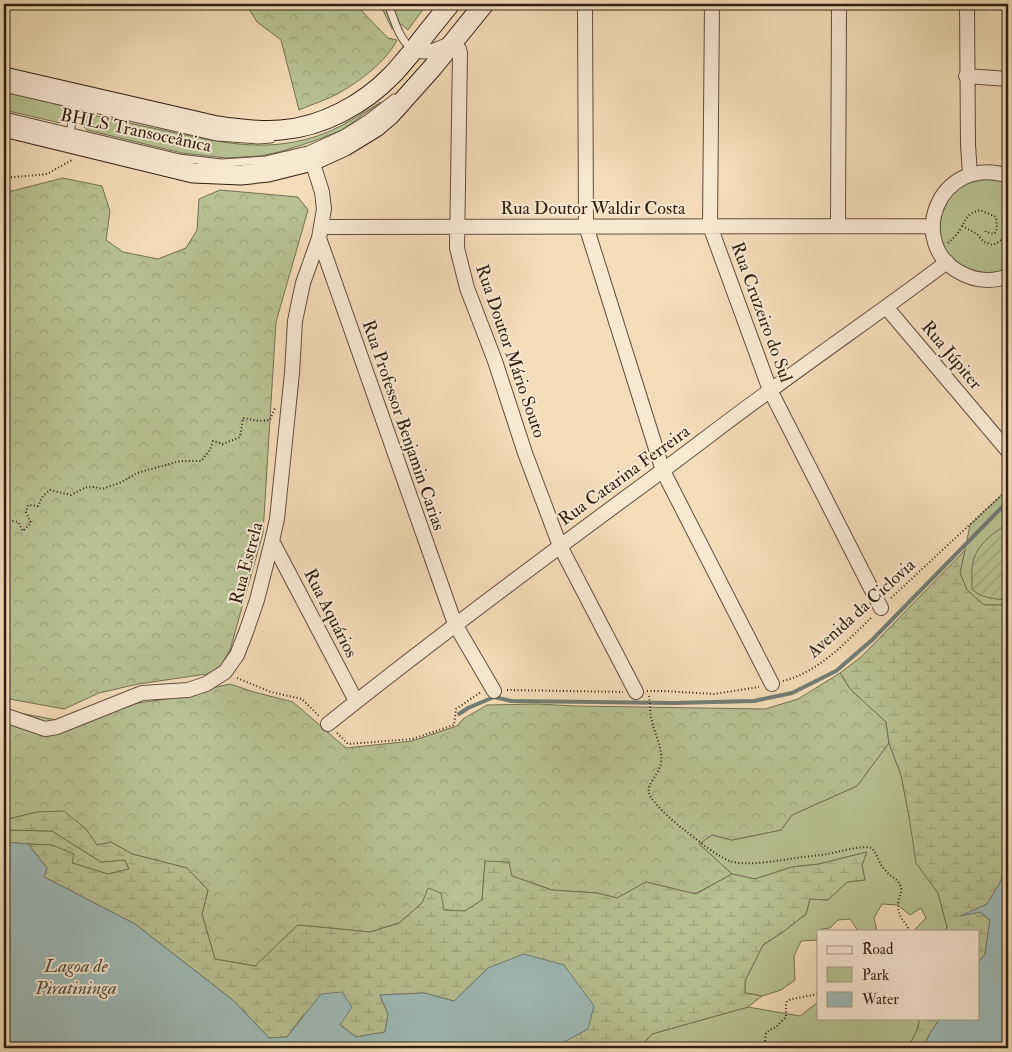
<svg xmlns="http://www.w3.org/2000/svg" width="1012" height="1052" viewBox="0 0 1012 1052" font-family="'IM FELL Double Pica',serif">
<defs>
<pattern id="forest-crowns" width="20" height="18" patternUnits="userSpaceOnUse" patternTransform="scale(1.25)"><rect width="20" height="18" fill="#b7c192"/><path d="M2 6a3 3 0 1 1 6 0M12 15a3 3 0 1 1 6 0" fill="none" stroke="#9ea57d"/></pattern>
<pattern id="wetland-marsh" width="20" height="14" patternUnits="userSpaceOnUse" patternTransform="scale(1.25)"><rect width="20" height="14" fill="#b7c192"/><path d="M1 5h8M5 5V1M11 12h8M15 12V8" fill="none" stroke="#9ea57d"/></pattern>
<pattern id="garden-furrows" width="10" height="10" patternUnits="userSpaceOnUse" patternTransform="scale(1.25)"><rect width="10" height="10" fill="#b7c192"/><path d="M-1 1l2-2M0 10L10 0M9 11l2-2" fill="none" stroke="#9ea57d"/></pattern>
</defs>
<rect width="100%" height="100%" fill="#f3dcb8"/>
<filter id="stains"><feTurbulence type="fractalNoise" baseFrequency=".004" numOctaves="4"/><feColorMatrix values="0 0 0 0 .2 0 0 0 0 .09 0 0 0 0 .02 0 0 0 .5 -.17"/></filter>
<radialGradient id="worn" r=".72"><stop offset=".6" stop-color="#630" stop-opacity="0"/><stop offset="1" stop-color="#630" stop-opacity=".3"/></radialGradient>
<path fill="#b7c192" stroke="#737052" d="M380 4H430L426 9 424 8 408 30 401 24 392 29Z
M4 92 62 105C65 113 65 116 60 123L4 110Z
M381 102 342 130 314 141 283 151 261 156 226 158 182 153 87 130 82 125 83 119 88 114C116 120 143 126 171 132 220 142 263 153 314 137 338 130 359 115 381 102Z
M983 179 999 180 1008 184V268C962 289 918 237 950 197 955 191 961 186 968 183 973 181 978 180 983 179Z
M1008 489V605H984L967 590 960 573 970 525Z
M889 743 901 775 909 816 931 882 938 893 947 927 946 931H915V929L926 918 921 908 910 915 898 905 882 904 874 918 877 931H857L856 928 850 919 838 920 830 928 821 929 820 931H818V940L801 941 794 956 795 980 781 990 762 996 745 993V981L763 945 783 932 806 914 810 899 828 900 847 882 865 880 862 865 867 852 819 864 792 867 755 879 732 874 699 844 712 835 732 840 781 830 792 815 857 786Z
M818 1002V1018H920L917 1030 908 1048H639L652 1034 748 1007 800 1016Z"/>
<path fill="url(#forest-crowns)" stroke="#737052" d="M246 4H355L388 38 397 40C386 62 360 81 339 93 327 100 312 104 299 110L281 40 257 22Z
M63 178 102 186 110 211 106 240 123 252 158 259 186 248 197 230 199 199 220 190 298 197 308 210 276 322 263 533 230 650 220 667 207 674 138 684 99 693 64 709 4 698V193Z
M840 673 850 689 886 722 889 743 857 786 792 815 781 830 732 840 712 835 699 844 732 874 695 894 646 882 617 898 597 893 552 890 512 876 485 861 482 900 465 911 444 910 422 903 399 923 370 932 298 925 256 966 215 959 202 914 208 890 187 868 132 854 111 842 97 845 86 829 37 812 4 820V710L67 722 99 709 185 696 203 690 230 684 254 692 293 702 346 748 412 741 457 726 463 719 487 705 537 704 575 706 765 709 798 699Z
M4 830 52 831 101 862 125 860 129 869 108 874 72 863 52 845 28 844 4 842Z"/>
<path fill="url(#wetland-marsh)" stroke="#737052" d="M965 550 960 573 967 590 984 605H1008V859L1001 881 987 904 963 915 980 912 990 920 985 954 978 963V931H946L947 927 938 893 916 863 909 816 901 775 889 743 886 722 850 689 840 673 861 657Z
M64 811 86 829 97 845 111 842 132 854 187 868 208 890 202 914 215 959 255 966 298 925 370 932 399 923 422 903 428 888 441 893 444 910 465 911 482 900 485 861 509 862 512 876 552 890 597 893 617 898 646 882 696 894 732 874 755 879 792 867 819 864 867 852 862 865 865 880 847 882 828 900 810 899 806 914 783 932 763 945 745 981V993L762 996 748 1007 652 1034 639 1048H553L588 1029 488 968 454 1001 424 993 380 995 388 1014 385 1032 356 1037 340 1025 304 1014 287 1037 269 1038 234 1001 135 924 44 877 47 868 28 844 52 845 74 854 72 863 108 874 129 869 125 860 101 862 52 831 4 830V820L37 812Z
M920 1018H940L929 1035 923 1048H908L917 1030Z"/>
<path fill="url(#garden-furrows)" stroke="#737052" d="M1008 523V600H1007C995 599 980 598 972 589 972 580 971 569 973 561 978 543 994 533 1008 523Z"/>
<path fill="#9ebab7" stroke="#727c75" d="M4 842 28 844 47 868 44 877 135 924 234 1001 269 1038 287 1037 321 994 342 992 352 1007 340 1025 356 1037 385 1032 388 1014 380 995 424 993 454 1001 488 968 524 954 564 965 594 1006 588 1029 553 1048H4Z
M1008 859V1048H923L929 1035 940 1018H978V963L985 954 990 920 980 912 960 916 987 904 1001 881Z"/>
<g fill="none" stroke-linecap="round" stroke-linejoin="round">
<path stroke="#727c75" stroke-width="4" d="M1007 600 1008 605
M459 714 468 708 494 697 511 701 674 703 754 701 792 693 836 671 872 640 1008 501"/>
<g stroke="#604e3c" stroke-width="9">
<path id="service" d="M388 4C394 19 399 40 413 50
M4 88 217 137 258 140 271 139
M4 116 179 158 221 163 266 160 308 150 343 134 367 119 394 98
M70 132 76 104"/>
</g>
<g stroke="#604e3c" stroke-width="16">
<path id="minor" d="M585 4 586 226 663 471 772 684
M712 4 710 226 770 390 881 608
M967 4 968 145 970 175
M413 50C429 54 437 50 452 43L459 49 460 53 457 248 467 288 495 361 525 453 560 546 636 692
M966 76 1008 79
M1008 176C938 153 904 246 963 274 977 281 994 282 1008 276
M838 226 839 4
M322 227 933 226
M319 238 455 624 494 691
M886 307 1008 451
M272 541 356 701
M4 715 45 729 57 727 142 693 188 690 206 684 225 672 237 655 246 632 257 600 272 541 277 519 292 373 295 321 303 283 319 238 324 209 322 192 312 161
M328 724C437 637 549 554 662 471 699 444 734 416 771 390 829 347 889 306 947 262"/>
</g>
<g stroke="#2f1f12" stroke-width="21">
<path id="secondary" d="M4 77 217 126C238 129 260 132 281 130 322 127 364 104 392 75 399 68 405 60 412 52 424 36 437 20 450 4
M4 127 193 173 241 175 268 172 312 161 345 146 376 127 391 114 433 67 484 4"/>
</g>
<path stroke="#2f1f12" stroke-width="2" stroke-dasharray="1 2.5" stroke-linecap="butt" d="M4 178 47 174 72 160
M962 226 977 234 984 242 993 245C1007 239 1008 230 1006 216L1008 215
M948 243C952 239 957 235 960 230 967 218 966 214 980 210L996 217C997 224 998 229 994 234L986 232 985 230
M4 524 7 520 18 522 23 531 31 523 26 512 28 505 38 506 43 496 50 490 71 495C84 488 88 484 102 489L122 482 137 473 180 461H201L210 450 213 441 223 444 240 437 243 418 259 421 270 420 275 408
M891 598 1008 489
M237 678 271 692 302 699 319 716
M783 681C819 672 846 642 872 617
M507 690 623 692
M647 691H663L714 694 759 687
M649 696C650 703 650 711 651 718 654 733 663 747 661 762 660 773 646 785 649 793 651 802 675 823 683 829 695 838 716 856 730 861 746 867 780 860 797 858 807 856 817 856 827 854 840 852 860 845 872 848 878 855 879 865 886 871 891 878 899 878 901 888 902 892 900 895 899 899 896 912 901 918 908 927V929L905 931
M337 733 348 744 412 739 454 725 456 709 481 692
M764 1048 766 1033 770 1030 776 1027 786 1017V1005L787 1001 792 999 818 994"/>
<use href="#service" stroke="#f7e8d1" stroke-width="7"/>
<use href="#minor" stroke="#f7e8d1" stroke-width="14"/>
<use href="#secondary" stroke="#f7e8d1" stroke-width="19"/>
</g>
<g text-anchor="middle" stroke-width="4" stroke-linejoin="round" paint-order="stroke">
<g font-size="18" fill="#2f1f12" stroke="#f7e8d1">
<text transform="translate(136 130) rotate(12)" y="6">BHLS Transoceânica</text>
<text x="593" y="214">Rua Doutor Waldir Costa</text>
<text transform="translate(762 312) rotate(70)" y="6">Rua Cruzeiro do Sul</text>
<text transform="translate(511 351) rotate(71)" y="6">Rua Doutor Mário Souto</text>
<text transform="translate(952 355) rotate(50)" y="6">Rua Júpiter</text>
<text transform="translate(404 425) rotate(71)" y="6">Rua Professor Benjamin Carias</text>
<text transform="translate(624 475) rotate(-36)" y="6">Rua Catarina Ferreira</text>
<text transform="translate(246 563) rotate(-75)" y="6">Rua Estrela</text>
<text transform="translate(861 608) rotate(-42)" y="6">Avenida da Ciclovia</text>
<text transform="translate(331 613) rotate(63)" y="6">Rua Aquários</text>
</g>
<g font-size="19" font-style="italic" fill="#504e44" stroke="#f7e8d1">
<text x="76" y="972">Lagoa de<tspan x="76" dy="22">Piratininga</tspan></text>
</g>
</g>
<rect width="1012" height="1052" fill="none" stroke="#f3dcb8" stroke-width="20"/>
<rect x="5" y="5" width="1002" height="1042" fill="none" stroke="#2f1f12" stroke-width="2.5"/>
<rect x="10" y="10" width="992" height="1032" fill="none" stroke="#2f1f12"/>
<rect x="817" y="930" width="162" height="90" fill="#f7e8d1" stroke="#a79885"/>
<rect x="827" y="946" width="25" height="8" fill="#f7e8d1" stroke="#a79885"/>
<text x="862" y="954" font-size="15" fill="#2f1f12">Road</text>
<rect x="827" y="967" width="25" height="15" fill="#b7c192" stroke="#a79885"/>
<text x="862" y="980" font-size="15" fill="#2f1f12">Park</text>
<rect x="827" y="992" width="25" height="15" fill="#9ebab7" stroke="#a79885"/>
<text x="862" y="1004" font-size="15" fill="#2f1f12">Water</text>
<rect width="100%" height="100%" filter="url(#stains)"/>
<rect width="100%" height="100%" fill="url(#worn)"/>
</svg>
